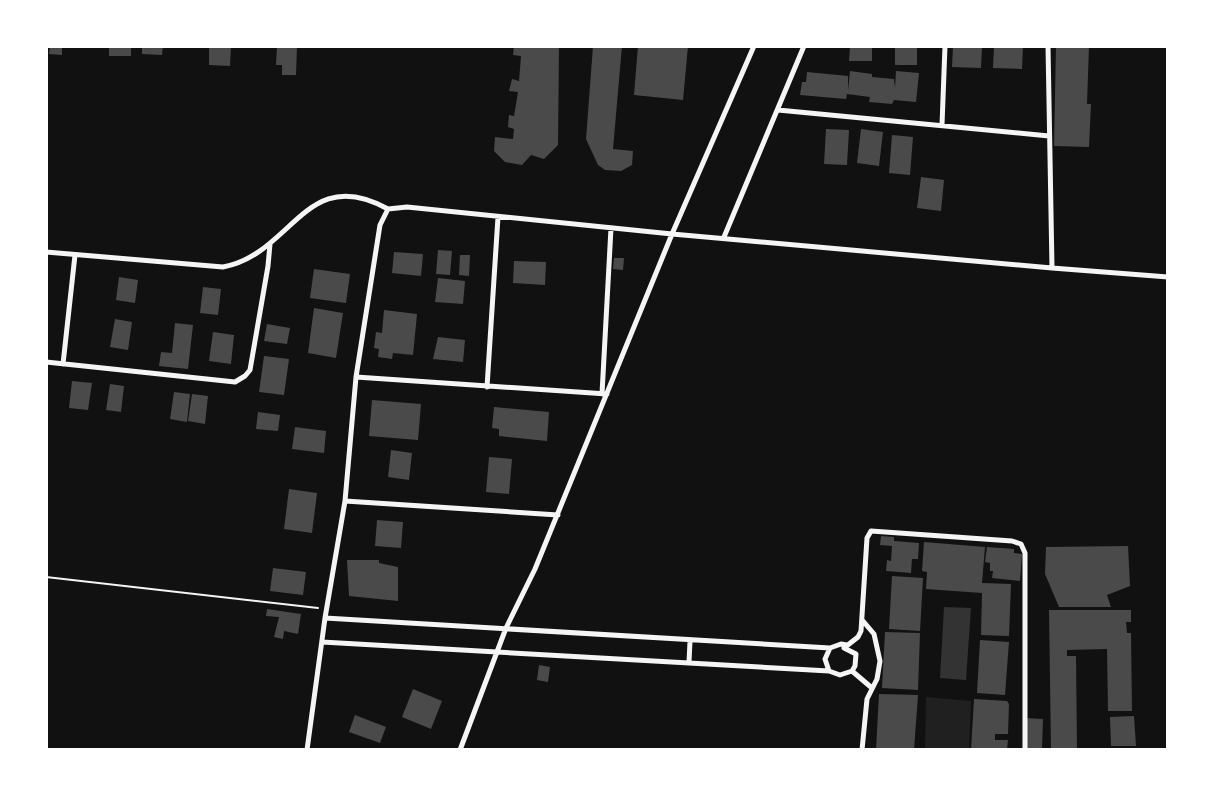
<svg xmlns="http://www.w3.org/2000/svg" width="1214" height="796" viewBox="0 0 1214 796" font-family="Ubuntu,sans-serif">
<rect width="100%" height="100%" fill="#111"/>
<path fill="#202020" d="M926 697 971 701 969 749H925Z"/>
<path fill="#333" d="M944 607 971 608 966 680 940 678Z"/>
<path fill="#4a4a4a" d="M50 46H62V55L49 54Z
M109 46H131V56H109Z
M142 46H163L162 55 142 54Z
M209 46H231L230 66 209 65Z
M277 46H297L296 75H282V65H276Z
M514 46H559L558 145 544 159 531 155 522 165 505 162 494 151 495 137 513 139 514 129 508 127 509 115 514 116 518 92 509 91 512 79 519 81 521 56 513 55Z
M593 46H622L613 149 633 151 632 165 621 171 605 170 598 165 586 139Z
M638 46H688L683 100 634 95Z
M850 46H872V61H849Z
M895 46H917V65H895Z
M953 46 982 47 981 68 952 67Z
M994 46H1023L1022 69 993 68Z
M1056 46H1089L1087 104H1091L1089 147 1054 146Z
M850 71 872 74V77L894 79 895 88 896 71 919 73 916 102 894 100 892 104 869 102 870 97 847 94 846 99 800 95 802 82H806L807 72 848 76V91Z
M826 129 849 130 847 165 824 164Z
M861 129 883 132 879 166 857 163Z
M892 135 913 137 910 175 889 173Z
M921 177 944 180 941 211 917 208Z
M438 250 452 251 450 275 436 274Z
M394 252 423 254 421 276 392 273Z
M460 255H470L469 276 459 275Z
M614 258H624L623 270 613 269Z
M514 261 546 262 545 285 513 283Z
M314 269 350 274 346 303 310 298Z
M119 277 138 280 135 303 116 300Z
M438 278 465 281 463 304 435 302Z
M203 287 221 289 218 315 200 313Z
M314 308 343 313 336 358 308 353Z
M384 310 417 314 413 355 393 353 392 359 378 357 379 349 374 348 376 332 382 333Z
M115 319 132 322 128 350 110 347Z
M175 323 193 325 188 369 159 366 161 352 172 353Z
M267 324 290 328 287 344 264 341Z
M213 332 234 335 231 364 209 361Z
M438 337 465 340 463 362 433 359Z
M264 356 289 359 284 395 259 392Z
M72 381 92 383 88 410 69 408Z
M110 384 124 386 121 412 106 410Z
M174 392 190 394 187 422 170 419Z
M192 394 208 396 205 424 188 421Z
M372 400 421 404 418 440 369 436Z
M494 407 549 412 547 441 499 436V429L492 428Z
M258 412 280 415 278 431 256 429Z
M295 427 326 431 324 453 292 449Z
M391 450 412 453 409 480 388 477Z
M489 457 512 459 509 494 486 492Z
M289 489 317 493 312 533 284 529Z
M377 520 403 522 401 548 375 546Z
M881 536 894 537V541L919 543 918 559H912L911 573 886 571 887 560 891 561 892 546 880 545Z
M924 542 985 547 982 583 1011 584 1009 636 981 635 982 593 926 589 927 572 922 571Z
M1128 546 1130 586 1107 595 1111 607H1059L1045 574 1046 547Z
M987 547 1014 549V553L1022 554 1020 581 992 578 993 571H990V563L985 562Z
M347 560H379V563L398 567V601L349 596Z
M273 568 306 572 303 595 270 591Z
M892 576 923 578 920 631 889 629Z
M267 609 301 614 298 634 284 631 283 639 274 637 279 617 266 616Z
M1049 610H1131V622H1126L1127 633H1131L1132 711H1108L1107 649 1067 650V656H1076L1077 750H1051Z
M885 632 920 633 918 690 882 688Z
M980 640 1009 642 1005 695 977 693Z
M539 665 550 667 548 682 537 680Z
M413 689 442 701 431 729 402 717Z
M879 694 918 695 914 750H876Z
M974 699 1007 701 1009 704 1008 734H995V740H1008L1007 750H971Z
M355 715 386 727 380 743 349 732Z
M1134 716 1136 746H1111L1110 717Z
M1025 718 1043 719 1042 750H1026Z"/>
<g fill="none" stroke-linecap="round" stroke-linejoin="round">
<path stroke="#f5f5f5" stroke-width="2" d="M46 577 318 608"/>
<path stroke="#f5f5f5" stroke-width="5" d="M1048 46 1052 268
M778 110 1049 136
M942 125 945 46
M724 237 804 46
M46 252 223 267C293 254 305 163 388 209
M46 362 235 382 245 376 250 370 268 266 270 244
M63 364 75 255
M356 377 607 394
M487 387 498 217
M602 394 611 228
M345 501 558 515
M325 618 830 648
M322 642 829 671
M841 644 847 645 844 648 856 654 855 666 852 671 840 675 829 671 825 659 830 648Z
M844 648 858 637 861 631 867 538 871 531 1012 541 1021 544 1025 553V750
M689 662 690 641
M852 671 872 688
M307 750 325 618 345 501 356 377 380 225 388 209 407 207 672 234 1052 268 1168 277
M460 750 506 628 535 569 672 234 754 46
M862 750 867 699 877 679 880 661 874 634 863 621"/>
</g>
<rect width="1214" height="796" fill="none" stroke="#ffffff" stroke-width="96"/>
</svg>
